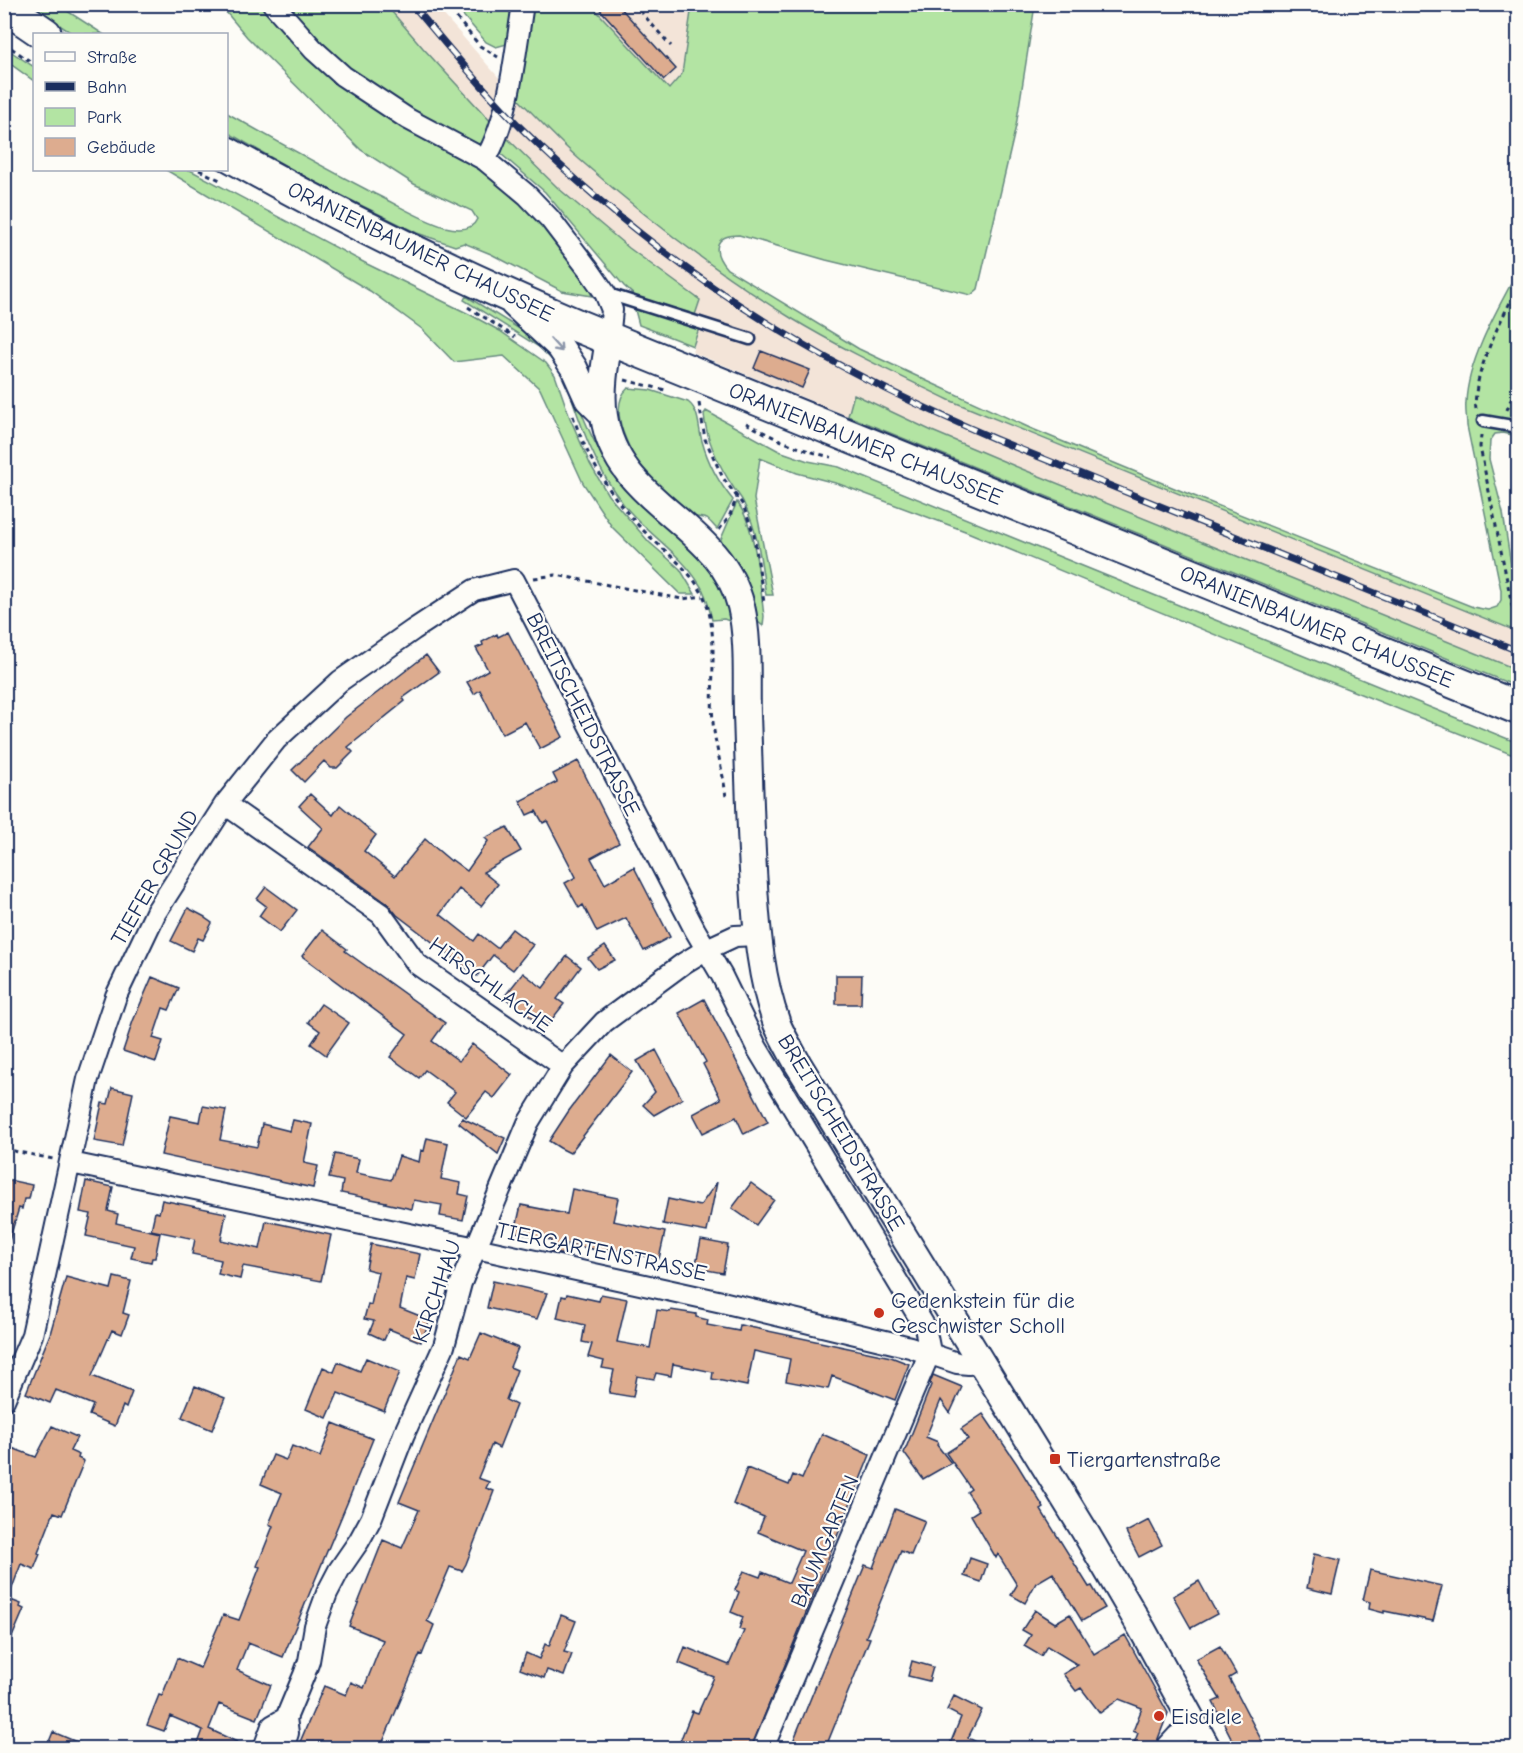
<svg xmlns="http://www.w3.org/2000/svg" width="1523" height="1753" viewBox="0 0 1523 1753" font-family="'Comic Neue',sans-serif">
<rect width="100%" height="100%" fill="#fdfcf7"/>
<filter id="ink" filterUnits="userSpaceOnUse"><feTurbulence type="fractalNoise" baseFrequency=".0167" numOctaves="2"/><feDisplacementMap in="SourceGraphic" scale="12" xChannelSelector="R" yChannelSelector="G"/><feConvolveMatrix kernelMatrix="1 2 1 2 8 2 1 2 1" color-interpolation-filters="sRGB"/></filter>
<g filter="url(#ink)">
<path fill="#f3e4d8" d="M386 5H435L514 95 578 158 649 217 720 270 865 358 949 400 1035 436 1518 632V670L1022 469 932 431 854 394 848 416 692 352 699 328 695 315 700 300 629 248 558 188 493 124 423 48Z
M591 5H692L682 74 669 89Z"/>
<path fill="#b3e4a3" stroke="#678a80" stroke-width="1.5" d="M29 5H58L103 34H73Z
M220 5H386L423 48 493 124 488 140 476 145 422 133 497 181 535 215 584 278 592 296 562 291 491 254 464 243 455 246 417 233 312 181 227 132V113C276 141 325 168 375 194 398 205 421 220 445 227 457 230 472 231 477 219L472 211 414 184 361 150 247 37Z
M454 5H514L507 44 496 47 486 42Z
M530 5H591L669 89 682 74 692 5H1035L1016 126 978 289 971 295 826 260 739 235C713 235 712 252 727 269L859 349 927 381 1030 428 1184 492 1473 607 1488 610 1497 607 1501 600V590L1467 426C1467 418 1465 410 1466 402 1468 359 1498 308 1518 271V436L1503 433 1495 434 1490 441 1489 459 1503 513 1513 578 1518 594V632L949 400C896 374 842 349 791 318 716 272 645 217 579 159 556 139 536 116 514 95Z
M4 47 34 67V81L5 60Z
M506 137 558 188 629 248 700 300 695 315 635 296 624 286 545 192 501 154Z
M166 170H190L367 264 469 314 500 331 546 363 555 375 570 418 590 464 608 495 649 542 680 569 695 594H680L612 527 583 483 540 389 504 356 454 362 422 329 370 291Z
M466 296 536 339 548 350 555 363 539 347 464 300Z
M635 310H641L699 328 693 346 639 325Z
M569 378C584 422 599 460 631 495 647 514 670 525 688 542 711 564 724 592 732 622L724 619 712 620C709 608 707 595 700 585 681 553 647 534 624 505 595 468 580 424 566 380Z
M628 388 650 390 688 402C700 411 698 428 702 441 708 463 719 483 733 500L717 529C714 526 710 521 707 519 701 517 695 518 689 514 655 490 637 471 623 432 618 418 616 399 628 388Z
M854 394 932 431 1022 469 1518 670V687L848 416Z
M706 411 779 451 808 461 839 467 1518 743V757L1288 665 965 531 839 484 797 473 760 458 754 499 773 595H766C761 564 759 534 745 506 743 500 739 495 735 490 721 469 706 440 704 414Z
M737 502C756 526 760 585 764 616L763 626 758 622 752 623 738 568 721 544V539Z"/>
<path fill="#ddac8f" stroke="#1b2f5e" stroke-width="1.5" d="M595 4H617L676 69 664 80Z
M761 351 810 370 802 388 754 368Z
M508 632 563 737 540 749 525 722 502 734 480 690 474 694 467 682 488 670 476 648 483 645 482 642 497 634 498 637Z
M426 655 439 672 403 698 405 701 348 747 353 752 337 768H331L324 761 304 782 292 770 346 717Z
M578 761 619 843 591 858 605 884 634 867 670 937 644 951 626 918 597 932 583 905 579 908 565 883 576 877 547 821 543 823 536 811 527 815 520 801 557 782 553 774Z
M310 794 333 815 340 805 376 835 364 851 395 876 425 839 451 861 452 860 467 871 488 841 485 838 507 827 521 851 483 872 498 884 481 906 459 889 440 914 474 941 479 934 497 948 512 929 533 945 513 970 493 955 477 976 397 915 388 904 308 847 323 828 299 806Z
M266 887 297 910 280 932 259 916 266 906 257 899Z
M188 908 205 917V918L212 923 203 940 198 938 192 951 171 941Z
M322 930 347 949 345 951 445 1023 432 1041 459 1061 472 1044 512 1075 494 1098 486 1092 466 1117 447 1102 455 1092 425 1070 419 1078 390 1057 407 1034 302 956Z
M605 946 615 960 597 969 588 958Z
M567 956 581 967 557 999 564 1004 545 1028 504 997 523 973 543 988Z
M836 975H862L861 1004H836Z
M152 977 179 988 169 1010 163 1008 153 1038 163 1041 156 1062 123 1051 133 1021Z
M704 999 768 1122 744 1134 736 1117 703 1133 693 1114 721 1099 703 1064 706 1062 679 1013Z
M321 1004 349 1023 326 1055 311 1044 320 1031 308 1022Z
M656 1050 682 1099 654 1115 643 1105 655 1092 637 1061Z
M611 1055 632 1072 570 1153 560 1148 549 1141 568 1112Z
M112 1088 133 1093 122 1146 94 1141 102 1103 108 1104Z
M203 1106 226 1110 220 1140 257 1147 262 1124 290 1131 293 1120 312 1124 304 1163 318 1166 313 1188 161 1155 170 1116 200 1122Z
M462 1118 505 1138 498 1154 459 1123Z
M427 1138 448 1143 441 1179 461 1183 459 1194 468 1196 463 1220 440 1216 442 1205 414 1200 412 1209 385 1203 386 1202 341 1193 343 1181 329 1178 335 1154 359 1159 356 1173 391 1180 399 1156 419 1162 421 1150 424 1151Z
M4 1179 32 1185 29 1199H24L22 1209 19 1208 8 1244 4 1243Z
M86 1181 113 1187 108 1211 118 1214 116 1223 160 1233 155 1258H152L151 1262 131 1258 134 1246 86 1236 91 1214 80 1212Z
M717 1182 707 1232 663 1224 668 1199 700 1206Z
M751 1183 774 1200 756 1225 732 1208Z
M572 1189 618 1198 613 1221 665 1232 659 1259 607 1249V1252L567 1244 565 1255 549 1252 551 1240 515 1232 521 1205 567 1214Z
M162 1200 226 1213 221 1240 260 1249 266 1221 331 1235 321 1281 243 1266 240 1279 218 1274 221 1260 192 1254 195 1239 151 1230 155 1212 159 1213Z
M701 1240 728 1245 723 1273 695 1268Z
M371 1244 420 1254 415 1280 406 1278 400 1308 430 1320 421 1342 389 1329 384 1340 369 1333 374 1321 364 1319 368 1304 371 1305 378 1272 366 1269Z
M66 1277 111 1289 114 1277 131 1281 123 1313 129 1315 122 1334 112 1330 92 1376 132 1392 126 1408 123 1406 115 1426 89 1415 93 1405 56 1390 50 1403 26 1393 50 1334Z
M493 1281 547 1293 537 1319 487 1308Z
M567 1294 599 1301 601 1294 627 1299 617 1342 650 1348 657 1310 670 1312 671 1310 696 1314V1317L708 1320 707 1325 739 1331 740 1325 891 1357 909 1364 895 1400 832 1376 828 1389 786 1381 790 1359 754 1351 747 1386 712 1379 713 1372 673 1364 671 1376 656 1373 654 1379 637 1376 633 1397 609 1393 614 1370 602 1368 604 1361 588 1357 592 1344 582 1342 585 1325 557 1318 562 1296 566 1297Z
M481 1333 518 1348 510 1367 517 1370 506 1400 516 1405 499 1448 492 1444 478 1478 489 1482 486 1488 494 1491 466 1564 462 1571 450 1567 427 1621 434 1625 422 1655 420 1654 380 1749H297L324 1686 346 1695 351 1682 364 1688 383 1640 349 1626 383 1540 402 1548 419 1510 399 1502 461 1354 470 1358Z
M366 1358 400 1372 384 1411 338 1393 327 1418 306 1409 323 1367 334 1372 338 1362 360 1371Z
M933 1375 962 1387 950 1413 941 1400 926 1437 938 1442 937 1445 951 1463 923 1479 904 1453 931 1385 930 1383Z
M195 1386 225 1398 212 1430 182 1417Z
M983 1414 1017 1464 1044 1508 1041 1510 1089 1587 1092 1586 1105 1608 1082 1621 1053 1573 1036 1583 1025 1603 1011 1595 1017 1585 998 1554 996 1558 971 1515 979 1510 967 1492 971 1489 946 1453 968 1439 961 1429Z
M333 1423 373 1439 348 1501 283 1657 248 1643 237 1670 271 1685 257 1719 219 1704 209 1729 252 1749H196L203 1730 170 1716 164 1731 147 1725 159 1695 162 1696 177 1658 200 1668 223 1615 239 1620 260 1567 257 1566 273 1526 269 1524 282 1493 261 1484 273 1455 286 1460 292 1446 320 1457Z
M52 1426 77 1437 70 1451 79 1455 78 1458 84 1461 62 1515 54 1512 38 1553 40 1554 34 1569 21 1564 8 1599 21 1604 20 1607 24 1609 4 1656V1445L36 1457Z
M822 1434 870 1455 751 1749H677L692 1711 698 1713 714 1677 679 1663 685 1647 729 1665 744 1631 739 1629 743 1617 731 1612 739 1592 735 1590 744 1571 760 1577 762 1572 789 1583 803 1551 758 1532 764 1517 733 1504 747 1468 789 1485 793 1475 802 1479Z
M895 1509 925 1521 911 1555 901 1551 866 1637 870 1638 825 1749H790L865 1565 873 1568Z
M1149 1520 1162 1545 1139 1557 1126 1532Z
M1314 1554 1340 1560 1332 1594 1307 1588Z
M970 1558 987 1564 981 1582 964 1576Z
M1370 1570 1442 1586 1433 1621 1384 1611V1613L1369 1609 1370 1602 1363 1600Z
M1199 1581 1217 1614 1191 1628 1173 1596Z
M1035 1610 1055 1623 1070 1614 1094 1654 1125 1635 1168 1713 1154 1749H1132L1138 1733 1133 1731 1142 1708 1119 1699 1100 1713 1081 1688 1076 1691 1063 1674 1078 1665 1047 1646 1041 1656 1024 1646 1031 1635 1022 1630Z
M561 1615 576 1621 564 1652 572 1654 564 1676 547 1670 544 1678 520 1669 526 1653 539 1659 545 1644 549 1646Z
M1220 1646 1236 1674 1229 1678 1266 1749H1237L1213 1702 1220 1699 1196 1659Z
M912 1661 933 1667 929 1681 908 1676Z
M954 1696 982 1710 968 1738 992 1749H948L961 1717 947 1710Z
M53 1732 91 1748V1749H46Z"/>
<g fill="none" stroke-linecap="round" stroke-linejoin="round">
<g stroke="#1b2f5e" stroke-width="15">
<path id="service" d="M605 293 750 339
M1483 421 1518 427"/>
</g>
<g stroke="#1b2f5e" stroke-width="24">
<path id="minor" d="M273 4 314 50 343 76 408 119 485 160 527 195 550 219 589 270 605 293 612 310 609 340
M485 160C510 118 515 53 523 4
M225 804 381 914 417 964 563 1066
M71 1163 476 1248 722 1302 910 1347 957 1363 969 1364 979 1359
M4 1400 32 1335 88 1079 116 996 156 912 225 804 276 740 340 681 413 630 474 590 514 580 695 930 722 976 757 1048 925 1327 930 1352 763 1748
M264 1748 272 1726 286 1718 304 1675 309 1661 315 1626 327 1593 339 1570 359 1541 371 1519 404 1434 444 1346 461 1283 528 1123 563 1066 604 1022 684 963 707 949 735 936 757 935
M283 1748 288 1733 286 1718
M1166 1748 1177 1736 1195 1724"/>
</g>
<g stroke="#1b2f5e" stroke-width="30">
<path id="tertiary" d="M514 304 560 347 574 368 588 399 603 414
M609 340C605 363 600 392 604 416 617 506 720 521 741 606 749 641 746 679 747 714 749 772 750 829 754 886 757 933 761 980 777 1024 783 1038 791 1051 798 1064L1084 1530 1142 1629 1207 1748"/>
</g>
<g stroke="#1b2f5e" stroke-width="36">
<path id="primary" d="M4 6 45 34
M226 153C340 217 457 275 578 326L1518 708"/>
</g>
<path stroke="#1b2f5e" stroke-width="3" stroke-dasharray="4.5 4.5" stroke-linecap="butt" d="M445 4 480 46 498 57
M634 4 671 46
M4 43 34 64
M199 170 222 181
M468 307 515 337
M625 380 665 390
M699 403 705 439 723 478 743 505 754 535 764 603
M1476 409C1471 378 1502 316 1518 288
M1507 410 1511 399 1518 389
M573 416C587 458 611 497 641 528 662 550 689 567 703 595 721 632 708 690 714 731 717 753 724 775 726 798
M746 423C773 438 800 450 831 457
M1481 435 1480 447 1515 620
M719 530 729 517 737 497
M534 578 556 575 682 599 703 596
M4 1149 53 1159"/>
<use href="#service" stroke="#fdfcf7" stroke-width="10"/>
<use href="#minor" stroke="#fdfcf7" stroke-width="20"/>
<use href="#tertiary" stroke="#fdfcf7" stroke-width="26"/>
<use href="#primary" stroke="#fdfcf7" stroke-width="32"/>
<g stroke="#1b2f5e" stroke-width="7">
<path id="rail" d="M412 4C447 46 482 88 520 127 605 211 701 285 804 345 865 381 930 411 995 439L1518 651"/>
</g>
<use href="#rail" stroke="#fdfcf7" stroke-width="4.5" stroke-dasharray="14" stroke-linecap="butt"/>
</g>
<defs><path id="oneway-shaft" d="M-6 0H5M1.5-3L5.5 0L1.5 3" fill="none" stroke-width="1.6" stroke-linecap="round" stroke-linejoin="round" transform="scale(1.5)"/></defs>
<use stroke="#8c96aa" href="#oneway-shaft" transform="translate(556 345) rotate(48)"/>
</g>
<g fill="#c8321e" stroke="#fdfcf7" stroke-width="2">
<circle cx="879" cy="1313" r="6"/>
<rect x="1049" y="1453" width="12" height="12" rx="3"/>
<circle cx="1159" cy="1716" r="6"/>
</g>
<g text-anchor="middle" stroke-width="4.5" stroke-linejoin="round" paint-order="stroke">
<g font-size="22" fill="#1b2f5e" stroke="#fdfcf7">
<text transform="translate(421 251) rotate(26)" y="8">ORANIENBAUMER CHAUSSEE</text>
<text transform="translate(866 443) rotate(22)" y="8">ORANIENBAUMER CHAUSSEE</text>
<text transform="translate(1317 626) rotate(22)" y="8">ORANIENBAUMER CHAUSSEE</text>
<text transform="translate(584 714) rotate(63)" y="8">BREITSCHEIDSTRASSE</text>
<text transform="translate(154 877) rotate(-60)" y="8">TIEFER GRUND</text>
<text transform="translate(491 984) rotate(36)" y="8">HIRSCHLACHE</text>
<text transform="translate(842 1132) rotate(59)" y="8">BREITSCHEIDSTRASSE</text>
<text transform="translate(602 1251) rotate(12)" y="8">TIERGARTENSTRASSE</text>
<text transform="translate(436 1291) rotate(-71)" y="8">KIRCHHAU</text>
<text transform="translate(824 1541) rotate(-67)" y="8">BAUMGARTEN</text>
</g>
<g font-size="22" fill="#1b2f5e" stroke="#fdfcf7" text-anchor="start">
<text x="891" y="1308">Gedenkstein für die<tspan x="891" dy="25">Geschwister Scholl</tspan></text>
<text x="1067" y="1467">Tiergartenstraße</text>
<text x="1171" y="1724">Eisdiele</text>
</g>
</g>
<rect width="1523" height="1753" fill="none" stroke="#fdfcf7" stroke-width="24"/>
<rect x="12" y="12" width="1499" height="1729" fill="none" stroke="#1b2f5e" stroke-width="2" filter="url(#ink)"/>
<rect x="33" y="33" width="195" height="138" fill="#fdfcf7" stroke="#a3aaba" stroke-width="1.5"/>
<rect x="45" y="52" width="30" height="9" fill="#fdfcf7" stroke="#a3aaba" stroke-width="1.5"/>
<text x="87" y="63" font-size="18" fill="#1b2f5e">Straße</text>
<rect x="45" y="82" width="30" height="9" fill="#1b2f5e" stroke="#a3aaba" stroke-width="1.5"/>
<text x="87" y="93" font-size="18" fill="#1b2f5e">Bahn</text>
<rect x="45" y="108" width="30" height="18" fill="#b3e4a3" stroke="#a3aaba" stroke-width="1.5"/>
<text x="87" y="123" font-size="18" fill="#1b2f5e">Park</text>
<rect x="45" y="138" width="30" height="18" fill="#ddac8f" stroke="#a3aaba" stroke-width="1.5"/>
<text x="87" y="153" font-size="18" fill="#1b2f5e">Gebäude</text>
</svg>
